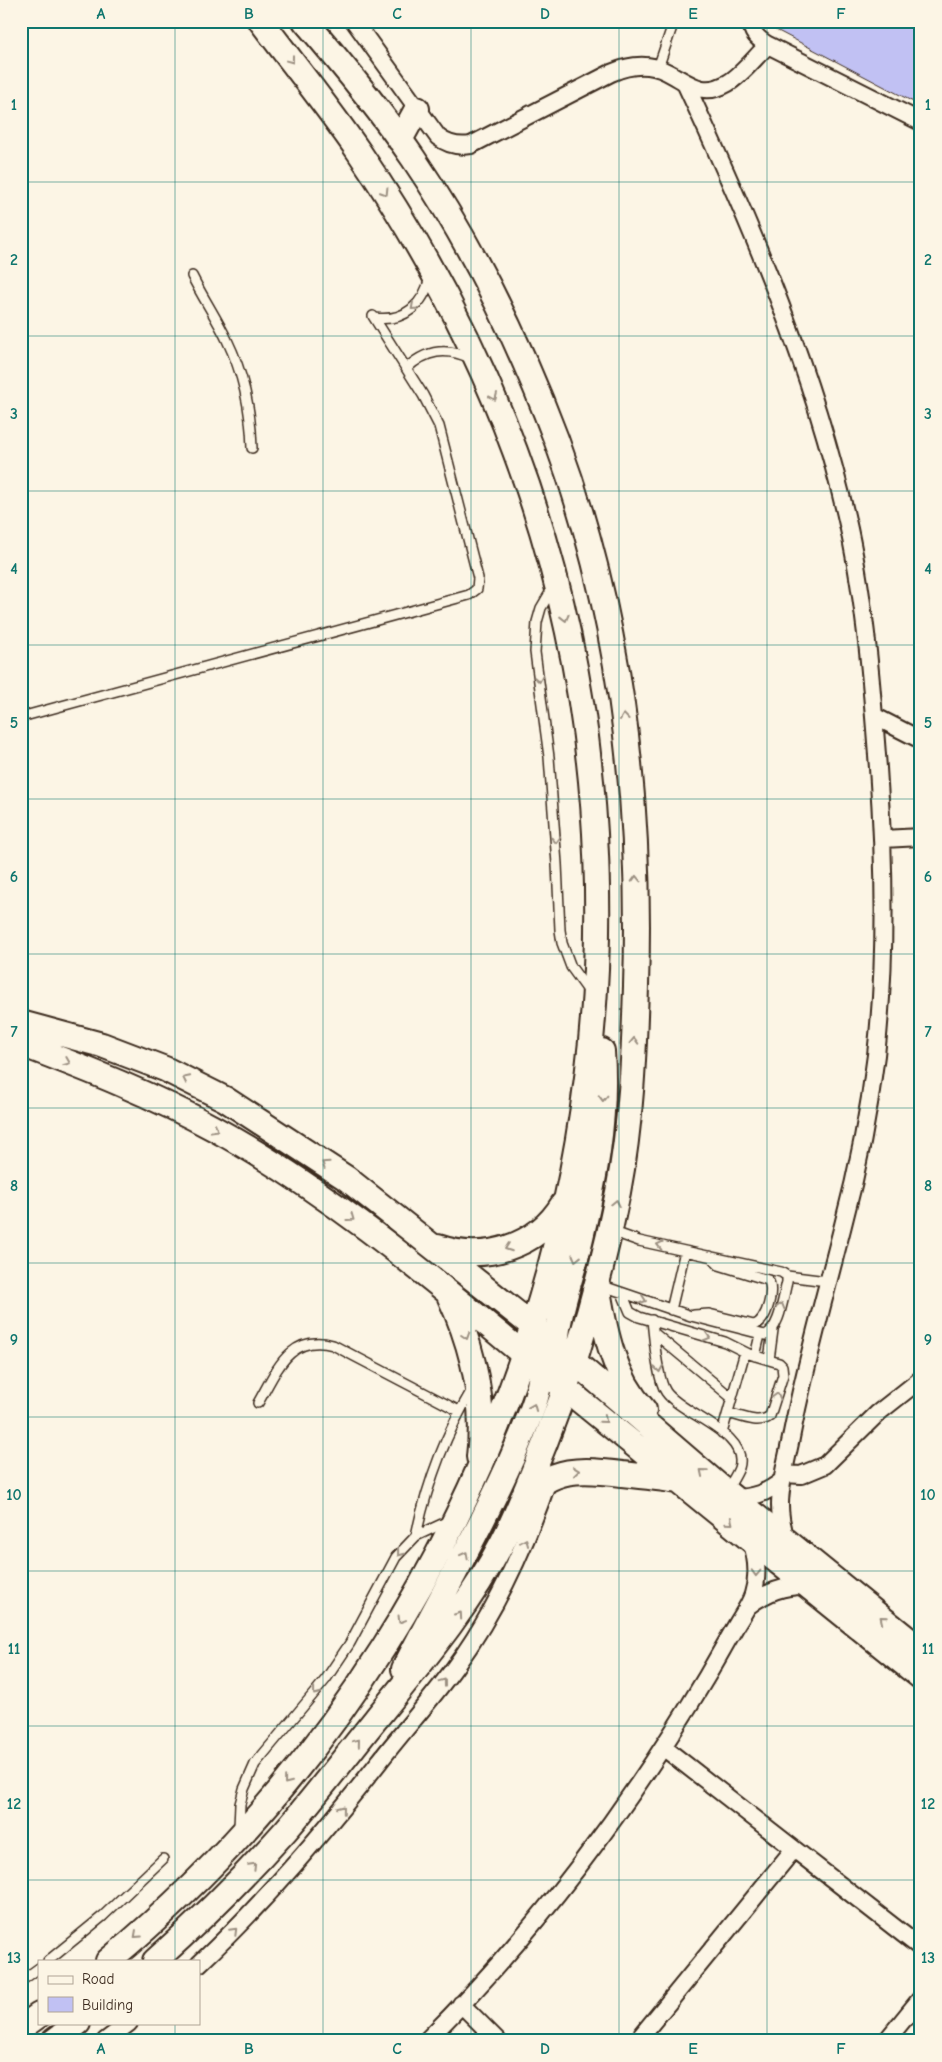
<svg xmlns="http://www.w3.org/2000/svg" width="942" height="2062" viewBox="0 0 942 2062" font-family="'Comic Neue',sans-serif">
<rect width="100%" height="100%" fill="#fcf5e5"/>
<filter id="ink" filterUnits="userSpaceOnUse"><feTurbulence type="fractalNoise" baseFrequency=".02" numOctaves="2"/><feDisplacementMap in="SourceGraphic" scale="10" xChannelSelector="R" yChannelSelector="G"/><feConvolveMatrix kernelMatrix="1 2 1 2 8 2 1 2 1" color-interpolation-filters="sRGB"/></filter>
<g filter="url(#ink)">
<path fill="#c1c1f3" stroke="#3b2a1e" d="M761 21H921V106L761 22Z"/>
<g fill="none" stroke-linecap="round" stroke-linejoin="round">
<g stroke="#3b2a1e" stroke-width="12">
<path id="lane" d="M658 68 674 21
M192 276C203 298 217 319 227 340 244 375 251 410 252 448
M375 318C404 322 424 305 430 277
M407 368C426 350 446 347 470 358
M551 591 541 608 537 622 535 652 549 757 557 864 560 930 562 943 571 967 587 989
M21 717 469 595 477 589 478 578 439 426 423 395 373 316
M787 1276 827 1281
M600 1285 691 1316 765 1335C780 1329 783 1297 787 1282V1276L781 1272 639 1241 611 1231
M622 1293 630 1312 639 1317 725 1342 749 1354 779 1363 782 1366 783 1375 770 1416C759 1425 740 1416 728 1413
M671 1310 685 1251
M694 1315 709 1314 754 1325C767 1322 775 1289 768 1280L719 1265 710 1256
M652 1320C654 1337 657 1379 666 1392 682 1415 750 1433 739 1468 736 1476 730 1484 726 1492
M654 1333 732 1398
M755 1356 760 1335
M769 1360 773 1330
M258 1403C276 1372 289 1333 333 1345L459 1411
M722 1433 745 1352
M416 1536C427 1483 445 1435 473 1388
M239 1827 240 1804 244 1789 255 1764 326 1679 350 1643 396 1557 416 1536 444 1523
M48 1961 103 1916 163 1859
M21 1981 39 1968"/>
</g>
<g stroke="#3b2a1e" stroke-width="20">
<path id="street" d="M354 21 438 137C448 145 458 147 471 145L611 73C629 65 648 62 667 72 689 83 702 98 728 83 743 74 755 57 768 45
M751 21C751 33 758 39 768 45L921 122
M685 83C752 226 815 374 849 529 866 608 872 688 878 768 885 864 887 959 876 1055 869 1112 858 1169 843 1225 825 1296 805 1365 791 1438 787 1459 780 1482 780 1505 780 1517 783 1530 787 1541
M874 716 921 740
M883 839 921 837
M784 1474 801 1475 825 1465 878 1413 921 1379
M733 1498C753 1498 767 1493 783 1480
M747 1607C766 1592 784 1585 808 1586
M663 1747 921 1948
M199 1964C265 1902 323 1833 379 1762 404 1730 431 1700 455 1667 497 1610 526 1545 549 1478
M461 2004 498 2041
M105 2041 129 2023
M426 2041C534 1934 630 1806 707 1676 717 1659 727 1641 737 1624 743 1614 750 1604 753 1594 759 1575 757 1557 750 1538
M637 2041 794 1849
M886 2041 921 1998"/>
</g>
<g stroke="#3b2a1e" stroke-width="28">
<path id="secondary" d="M400 140 417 109
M21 1023 102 1045 165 1069 225 1099 346 1178 534 1327 726 1492 921 1650
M21 1044C87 1069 153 1095 215 1129 343 1199 454 1298 567 1390 685 1486 802 1582 921 1677
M438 1247C484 1263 537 1247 563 1204
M598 1290C605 1333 614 1377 644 1410
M449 1295C472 1345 486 1401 479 1457
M556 1358C554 1325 570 1282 578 1250 594 1184 607 1120 602 1051
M524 1500C551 1466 583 1469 622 1474 641 1476 660 1478 679 1481
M404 1669C442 1594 485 1522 518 1444 530 1415 543 1388 542 1356
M108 1961C544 1601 713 981 515 451 476 346 422 245 359 152 328 107 294 65 261 21
M155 1961C201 1920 245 1876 286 1830 317 1794 346 1756 375 1720 421 1663 468 1608 502 1543 519 1511 531 1477 545 1443 577 1362 601 1278 618 1192 631 1124 634 1055 636 986 642 801 621 614 556 439 519 341 472 245 413 158 380 110 343 65 305 21
M21 2028 39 2015
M54 2041 78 2023"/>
</g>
<use href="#lane" stroke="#fcf5e5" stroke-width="9"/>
<use href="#street" stroke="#fcf5e5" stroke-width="16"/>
<use href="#secondary" stroke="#fcf5e5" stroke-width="24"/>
</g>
<defs><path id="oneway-chevron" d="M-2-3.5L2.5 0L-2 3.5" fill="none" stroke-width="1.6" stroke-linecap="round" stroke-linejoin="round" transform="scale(1.25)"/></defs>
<g stroke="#9c9082">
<use href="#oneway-chevron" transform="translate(291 60) rotate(53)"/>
<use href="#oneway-chevron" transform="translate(385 192) rotate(58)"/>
<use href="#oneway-chevron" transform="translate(414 307) rotate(138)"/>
<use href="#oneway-chevron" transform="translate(494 397) rotate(66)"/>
<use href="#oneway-chevron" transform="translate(565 618) rotate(76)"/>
<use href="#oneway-chevron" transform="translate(539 679) rotate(81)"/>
<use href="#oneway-chevron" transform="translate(624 717) rotate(-96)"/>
<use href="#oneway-chevron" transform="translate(556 840) rotate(87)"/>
<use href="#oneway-chevron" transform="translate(636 879) rotate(-92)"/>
<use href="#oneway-chevron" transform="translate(634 1041) rotate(-88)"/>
<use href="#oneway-chevron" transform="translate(67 1062) rotate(22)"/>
<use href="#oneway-chevron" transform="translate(186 1079) rotate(-154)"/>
<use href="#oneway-chevron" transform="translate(603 1098) rotate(92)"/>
<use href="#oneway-chevron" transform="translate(215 1129) rotate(29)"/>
<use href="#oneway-chevron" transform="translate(325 1164) rotate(-145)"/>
<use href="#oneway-chevron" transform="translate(616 1203) rotate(-78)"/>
<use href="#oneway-chevron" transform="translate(351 1218) rotate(36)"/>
<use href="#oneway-chevron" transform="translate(660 1245) rotate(-167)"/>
<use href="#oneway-chevron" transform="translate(508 1248) rotate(160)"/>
<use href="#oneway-chevron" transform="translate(576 1258) rotate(104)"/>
<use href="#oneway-chevron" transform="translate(643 1300) rotate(19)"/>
<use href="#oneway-chevron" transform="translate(781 1306) rotate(-75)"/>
<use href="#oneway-chevron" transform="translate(466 1336) rotate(72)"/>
<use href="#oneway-chevron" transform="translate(707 1337) rotate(17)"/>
<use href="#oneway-chevron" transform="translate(659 1369) rotate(81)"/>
<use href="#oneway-chevron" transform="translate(777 1396) rotate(-75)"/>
<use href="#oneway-chevron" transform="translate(533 1407) rotate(-68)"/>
<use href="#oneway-chevron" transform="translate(604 1420) rotate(39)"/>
<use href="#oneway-chevron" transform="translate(576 1471) rotate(-6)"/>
<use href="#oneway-chevron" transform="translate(703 1472) rotate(-140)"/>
<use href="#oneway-chevron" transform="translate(730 1522) rotate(39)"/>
<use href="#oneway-chevron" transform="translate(525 1542) rotate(-67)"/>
<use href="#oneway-chevron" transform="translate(400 1553) rotate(128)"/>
<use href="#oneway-chevron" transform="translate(465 1555) rotate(-62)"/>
<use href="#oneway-chevron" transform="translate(756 1573) rotate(92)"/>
<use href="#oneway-chevron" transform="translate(459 1615) rotate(-55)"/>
<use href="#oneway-chevron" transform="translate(883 1619) rotate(-141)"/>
<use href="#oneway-chevron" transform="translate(401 1620) rotate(121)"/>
<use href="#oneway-chevron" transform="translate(443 1682) rotate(-53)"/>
<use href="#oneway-chevron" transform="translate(316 1692) rotate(128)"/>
<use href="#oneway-chevron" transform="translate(357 1742) rotate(-51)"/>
<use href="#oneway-chevron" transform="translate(287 1781) rotate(129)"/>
<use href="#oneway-chevron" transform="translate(342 1809) rotate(-51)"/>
<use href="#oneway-chevron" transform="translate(253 1866) rotate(-46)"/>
<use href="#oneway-chevron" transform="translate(234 1931) rotate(-45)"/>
<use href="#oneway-chevron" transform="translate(137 1935) rotate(138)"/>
</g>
</g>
<path fill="none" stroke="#0f766e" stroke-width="1" stroke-opacity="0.55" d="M175 21V1961M323 21V2041M471 21V2041M619 21V2041M767 21V2041M21 182H921M21 336H921M21 491H921M21 645H921M21 799H921M21 954H921M21 1108H921M21 1263H921M21 1417H921M21 1571H921M21 1726H921M21 1880H921M175 2023V2041"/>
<rect width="942" height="2062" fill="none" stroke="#fcf5e5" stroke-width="55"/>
<rect x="38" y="1960" width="162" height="65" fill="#fcf5e5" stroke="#afa495"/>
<rect x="48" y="1976" width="25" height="8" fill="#fcf5e5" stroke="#afa495"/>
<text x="82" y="1984" font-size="15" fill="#3b2a1e">Road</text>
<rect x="48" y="1997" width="25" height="15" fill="#c1c1f3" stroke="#afa495"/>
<text x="82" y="2010" font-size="15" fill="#3b2a1e">Building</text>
<rect x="28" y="28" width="886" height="2006" fill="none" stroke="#0f766e" stroke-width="2"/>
<g font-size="16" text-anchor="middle" font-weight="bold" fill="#0f766e">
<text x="101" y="19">A</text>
<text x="249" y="19">B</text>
<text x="397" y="19">C</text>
<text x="545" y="19">D</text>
<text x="693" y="19">E</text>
<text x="841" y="19">F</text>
<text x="14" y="110">1</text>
<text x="928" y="110">1</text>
<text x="14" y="265">2</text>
<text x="928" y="265">2</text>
<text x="14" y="419">3</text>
<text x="928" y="419">3</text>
<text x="14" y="574">4</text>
<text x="928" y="574">4</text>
<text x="14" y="728">5</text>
<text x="928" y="728">5</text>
<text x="14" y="882">6</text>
<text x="928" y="882">6</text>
<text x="14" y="1037">7</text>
<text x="928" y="1037">7</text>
<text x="14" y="1191">8</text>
<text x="928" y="1191">8</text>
<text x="14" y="1345">9</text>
<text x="928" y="1345">9</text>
<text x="14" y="1500">10</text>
<text x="928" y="1500">10</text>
<text x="14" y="1654">11</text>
<text x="928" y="1654">11</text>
<text x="14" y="1809">12</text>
<text x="928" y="1809">12</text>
<text x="14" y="1963">13</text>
<text x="928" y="1963">13</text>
<text x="101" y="2054">A</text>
<text x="249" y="2054">B</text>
<text x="397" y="2054">C</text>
<text x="545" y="2054">D</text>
<text x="693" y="2054">E</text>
<text x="841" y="2054">F</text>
</g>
</svg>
